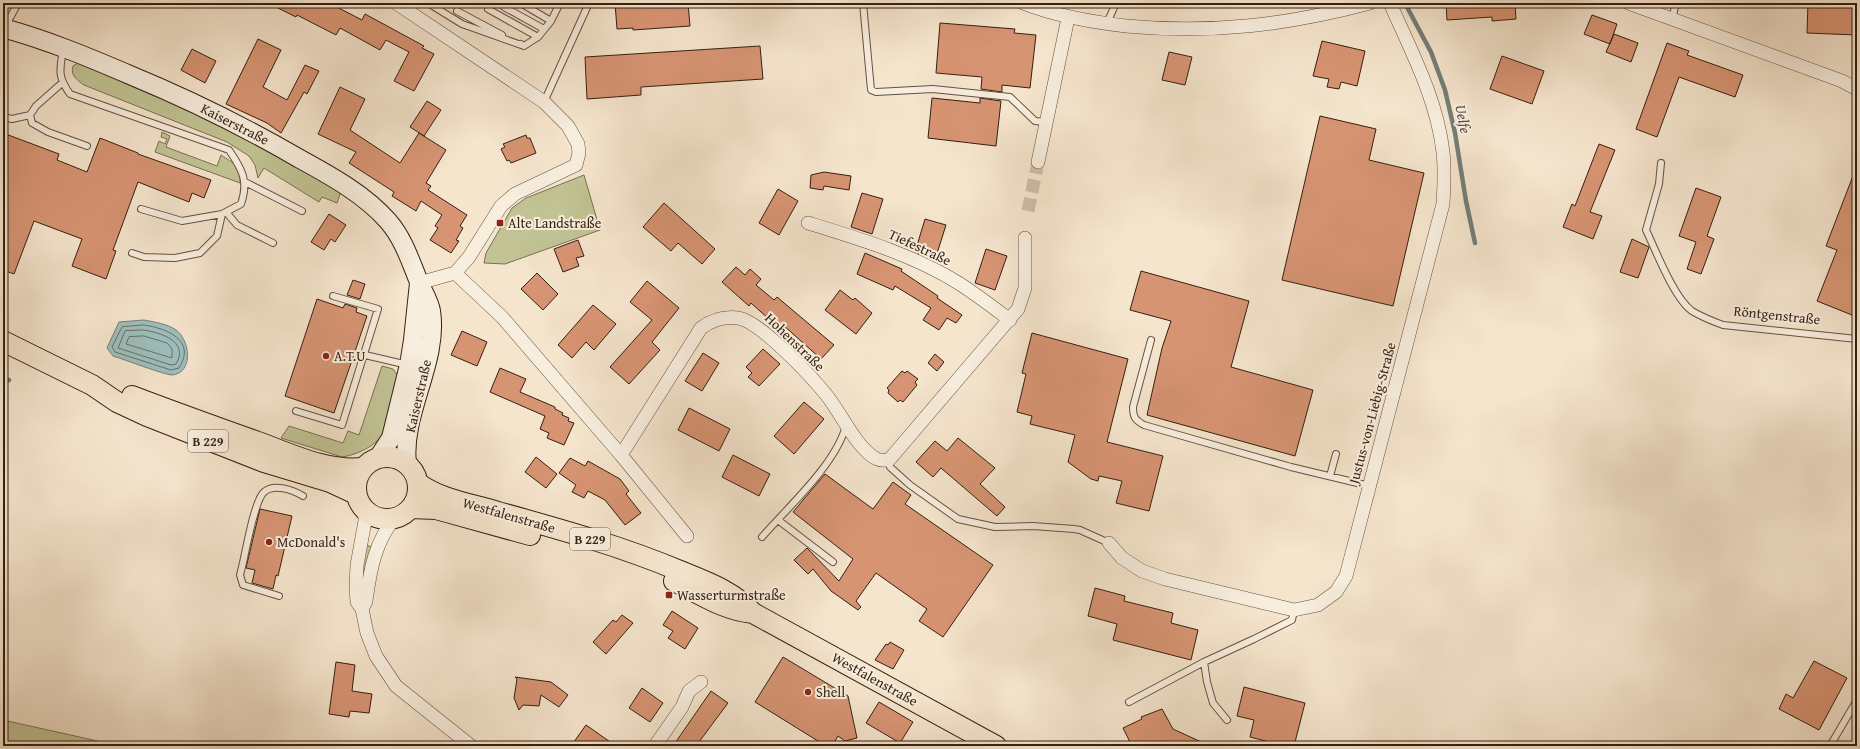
<svg xmlns="http://www.w3.org/2000/svg" width="1860" height="749" viewBox="0 0 1860 749" font-family="'Gentium Book Plus',serif">
<rect width="100%" height="100%" fill="#f5e5cd"/>
<filter id="stains"><feTurbulence type="fractalNoise" baseFrequency=".005" numOctaves="4"/><feColorMatrix values="0 0 0 0 .2 0 0 0 0 .09 0 0 0 0 .02 0 0 0 .5 -.17"/></filter>
<radialGradient id="worn" r=".72"><stop offset=".6" stop-color="#630" stop-opacity="0"/><stop offset="1" stop-color="#630" stop-opacity=".3"/></radialGradient>
<path fill="#c1c394" stroke="#7b7152" d="M78 63 232 129 341 191 337 203 322 197 319 202 264 168 258 178 255 165 249 156 227 142 84 85C77 80 70 75 73 66Z
M162 132 170 136 166 147 217 166 221 155C234 164 241 165 240 183L155 152 159 141 165 144 167 139 161 137Z
M584 175 600 230 505 264 484 263 486 253 512 208 526 198Z
M382 366 393 369 398 376C394 392 390 419 383 433 377 446 356 455 342 457L281 438 289 426 343 443 348 431 359 435Z
M366 545 372 547 366 569H363V558Z
M3 720 120 746H3Z"/>
<path fill="#9dbebd" stroke="#737e78" d="M144 320C154 322 168 324 176 330 190 340 194 373 172 375 165 375 123 359 113 356L107 348 119 322Z"/>
<g fill="none" stroke-linecap="round" stroke-linejoin="round">
<path stroke="#696e66" stroke-width="1" d="M144 325C166 328 197 340 179 368L171 370 115 352 112 347 122 327Z
M143 330C159 332 190 341 176 364L171 365 118 348 125 331Z
M144 336 167 343 172 349V358L126 344 129 337Z"/>
<path stroke="#737e78" stroke-width="4.5" d="M1407 7 1431 52 1445 90 1455 133 1466 201 1475 243
M3 383 9 380"/>
</g>
<path fill="#d79473" stroke="#351f10" d="M268 3H329L362 20 365 14 424 46 422 48 434 54 414 91 394 81 409 52 386 40 380 50 340 28 336 35 297 15 296 17Z
M615 3H688L690 26 633 30V28L617 29Z
M1446 3H1515L1516 19 1492 21V17L1447 20Z
M1808 3H1857V35L1807 33Z
M1592 15 1617 24 1610 44 1584 34Z
M940 23 1015 29 1014 33 1036 35 1030 88 1002 85V92L981 89 982 77 936 73Z
M1614 34 1638 43 1631 62 1606 52Z
M258 39 281 50 263 87 287 100 305 65 319 71 307 94 304 92 281 133 267 123 226 104Z
M1322 41 1365 51 1357 86 1341 82 1339 89 1327 87 1329 79 1313 76Z
M1667 43 1689 51 1687 55 1743 75 1735 97 1679 77 1657 137 1636 129Z
M760 46 763 79 641 87V95L587 99 585 57Z
M192 49 216 61 205 83 181 70Z
M1169 52 1192 57 1185 85 1162 80Z
M1502 56 1544 71 1532 104 1490 89Z
M340 87 365 99 350 130 400 163 419 133 446 150 426 183 431 186 428 190 467 215 460 226 463 228 456 240 459 241 451 253 430 240 438 228 435 226 442 215 421 201 416 211 392 196 394 192 349 163 356 152 318 134Z
M932 98 980 103V98L1001 101 996 146 928 138Z
M427 101 441 110 424 136 410 127Z
M1320 116 1376 129 1369 160 1424 173 1393 306 1282 280Z
M3 133 59 154 57 160 87 172 100 138 138 153V154L211 180 204 198 192 193 189 202 138 182 113 250 116 251 106 279 72 266 82 239 34 221 14 274 3 270Z
M526 135 527 138H530L536 153 511 163 509 160 507 161 501 149 505 147 503 144Z
M1599 144 1615 150 1590 212 1602 216 1593 239 1563 227 1572 204 1575 206Z
M1856 168 1857 169V317L1817 301 1837 250 1826 246Z
M824 172 851 176 849 190 824 186 823 190 810 188 811 175Z
M1696 188 1721 197 1707 236 1714 239 1701 274 1687 269 1696 242 1679 236Z
M778 189 798 201 779 235 759 223Z
M862 193 883 199 872 234 851 227Z
M664 203 715 249 702 264 678 243 671 251 643 227Z
M329 214 346 225 335 242 331 239 324 250 311 242Z
M925 219 946 225 935 260 915 252Z
M1632 239 1649 247 1638 278 1620 272Z
M578 240 584 256 576 258 579 266 563 272 554 249Z
M986 249 1007 256 995 290 975 283Z
M865 253 902 269 901 271 938 296 937 298 962 315 956 323 947 318 939 330 923 320 931 308 895 286 893 290 857 274Z
M736 267 745 275 750 269 761 279 756 285 774 300 777 297 834 345 821 359 783 325 780 329 751 303 749 306 722 282Z
M1141 271 1249 301 1231 367 1313 390 1295 456 1147 415 1162 348 1171 321 1130 310Z
M537 273 558 294 543 310 521 289Z
M353 280 365 284 360 299 347 295Z
M647 281 679 308 652 342 660 350 629 384 610 367 652 320 630 302Z
M840 290 853 300 855 298 872 313 856 334 825 310Z
M317 299 343 308 345 304 357 308 356 312 367 316 334 413 285 396Z
M593 305 616 324 594 350 586 342 572 358 558 345Z
M462 331 487 342 477 366 451 355Z
M1032 333 1128 359 1107 442 1163 456 1149 511 1116 503 1122 481 1099 476 1098 481 1091 479 1068 462 1075 435 1030 424 1032 416 1017 412 1026 374 1022 373Z
M763 349 780 364 759 386 748 377 752 373 746 367Z
M703 353 719 363 702 391 685 381Z
M935 354 944 362 937 371 928 363Z
M500 368 526 379 520 392 555 407V409L563 413 562 415 569 418 568 421 574 423 564 445 547 438 549 433 540 429 545 416 490 392Z
M902 371 905 373 907 371 918 379 915 382 917 385 903 402 900 400 898 402 888 393 889 390 887 388Z
M804 402 824 419 794 454 774 436Z
M689 408 730 429 719 451 678 430Z
M958 438 995 468 980 484 1005 507 997 516 941 468 933 477 916 462 935 441 947 451Z
M733 455 770 474 759 496 722 477Z
M536 457 557 474 546 488 525 472Z
M570 458 585 466 588 461 620 479 629 491 626 494 641 513 625 525 605 500 588 491 584 498 572 492 576 485 559 473Z
M825 474 873 509 893 482 911 495 905 504 993 565 943 637 919 621 927 609 876 573 856 601 861 607 858 610 831 591 813 569 808 574 794 560 807 548 839 581 853 559 793 512Z
M260 509 292 516 278 576 276 575 273 589 252 583 255 570 246 568Z
M1095 588 1125 596 1124 601 1173 613 1171 623 1198 630 1191 660 1113 640 1117 624 1088 616Z
M672 611 698 628 685 649 668 638 673 631 663 625Z
M622 615 633 623 606 654 593 642 613 620 616 622Z
M890 642 904 650 893 669 875 660 886 644 888 645Z
M783 657 848 696 857 738 845 741 838 736 832 746H826L755 702Z
M1814 661 1847 678 1819 730 1779 709 1786 694 1793 698Z
M336 662 355 665 352 691 372 694 369 713 350 711 349 717 329 714Z
M515 677 551 682 568 695 559 707 541 695 539 706 523 705 519 710 514 698 517 679Z
M1244 687 1305 703 1294 746H1285L1250 737 1254 720 1237 716Z
M642 688 663 703 650 722 629 708Z
M711 691 728 703 696 746H673Z
M879 702 913 722 900 743 866 723Z
M1162 709 1173 729 1210 746H1132L1123 728 1142 719 1141 717Z
M586 725 616 746H571Z"/>
<g fill="none" stroke-linecap="round" stroke-linejoin="round">
<path stroke="#cfbda7" stroke-width="13" stroke-dasharray="13 6" stroke-linecap="butt" d="M1028 211 1038 162"/>
<g stroke="#65503f" stroke-width="8">
<path id="service" d="M428 3 462 24 524 46
M863 3 871 90 876 92 933 89 1010 97 1035 121 1046 122
M524 5 551 21 560 3
M504 7 544 29
M488 9 538 37 551 21
M457 11 502 35
M1672 19 1676 3
M1107 23 1116 3
M5 27 18 3
M521 44 524 46 538 37
M63 49C60 70 57 76 70 94L229 150C242 169 249 181 241 204L222 214 182 221 141 209
M62 83 36 106 30 115 32 123 48 132 87 146
M544 102 589 3
M3 117 12 119 30 115
M1661 163 1659 184 1646 230C1656 251 1674 298 1692 311 1702 317 1712 321 1723 325L1857 339
M245 182 302 211
M226 212 237 225 273 243
M132 253 144 257 175 258 200 253 217 236 222 214
M1151 340 1133 407C1133 417 1135 420 1144 425L1291 467 1370 486
M365 355 408 365
M296 411 342 425 378 309 333 296
M889 460 890 467 910 485 958 519 995 527 1033 526 1074 529 1080 530 1109 543
M1330 476 1336 454
M778 520 833 562
M762 537C789 506 835 465 846 426
M279 596 243 585 240 575 242 567C246 551 254 501 264 492 274 483 293 490 303 496
M1204 662 1207 682 1213 703 1227 720
M1129 702 1204 662 1254 639 1292 620 1294 610
M1830 746 1857 700"/>
</g>
<g stroke="#65503f" stroke-width="14">
<path id="minor" d="M396 3 544 102 568 126 578 144 579 153 576 165 515 194 501 206 469 257 455 273 419 283
M1023 3C1056 16 1091 22 1126 26 1211 34 1288 25 1370 3
M1628 3 1842 81 1857 89
M1038 162 1068 18
M808 223C860 239 914 255 960 284 977 295 994 308 1010 320
M455 273 502 317 621 455 687 536
M621 455 701 328C712 320 723 316 738 318 760 321 813 378 828 397 841 414 858 450 877 459 881 461 885 460 889 460L1018 309 1025 288V238
M365 510V521L357 565 356 586 357 602 362 609 367 633 376 656 396 686 471 746
M1109 543 1122 558 1142 571 1165 579 1294 610 1318 605 1336 592 1346 576 1443 204C1444 187 1445 169 1443 152 1437 99 1411 51 1390 3
M362 609 366 601C370 571 375 541 395 518
M655 746 682 707 689 691 701 682"/>
</g>
<g stroke="#351f10" stroke-width="20">
<path id="secondary" d="M3 28C47 40 88 57 130 75 188 99 245 127 300 159 331 176 364 194 388 221 403 238 410 260 419 282 423 292 429 300 431 311 439 362 401 413 407 464
M378 458 391 438 409 365 413 340 419 283"/>
</g>
<g stroke="#351f10" stroke-width="22">
<path id="primary" d="M3 341 92 385 117 402 147 416 264 462 330 482 356 494
M132 396C174 412 216 427 258 442 291 454 327 472 363 468
M356 488a31 31 0 1 1 62 0a31 31 0 1 1-62 0Z
M418 483C441 500 472 504 498 512 559 529 621 546 680 571 707 582 733 591 753 613L996 746
M411 508 436 509 530 535
M674 581C700 594 723 610 753 613"/>
</g>
<use href="#service" stroke="#f8eede" stroke-width="6"/>
<use href="#minor" stroke="#f8eede" stroke-width="13"/>
<use href="#secondary" stroke="#f8eede" stroke-width="18"/>
<use href="#primary" stroke="#f5e5cd" stroke-width="20"/>
</g>
<g fill="#8f2418" stroke="#f8eede" stroke-width="1.5">
<rect x="496" y="219" width="8" height="8" rx="2"/>
<circle cx="326" cy="356" r="4"/>
<circle cx="269" cy="542" r="4"/>
<rect x="665" y="591" width="8" height="8" rx="2"/>
<circle cx="808" cy="692" r="4"/>
</g>
<g text-anchor="middle" stroke-width="4" stroke-linejoin="round" paint-order="stroke">
<g fill="#f8eede" stroke="#705d4e" stroke-width="1">
<rect x="188" y="430" width="40" height="22" rx="3"/>
<rect x="570" y="528" width="40" height="22" rx="3"/>
</g>
<g font-size="13" font-weight="bold" fill="#351f10">
<text x="208" y="446">B 229</text>
<text x="590" y="544">B 229</text>
</g>
<g font-size="14" fill="#351f10" stroke="#f8eede">
<text transform="translate(235 124) rotate(27)" y="5">Kaiserstraße</text>
<text transform="translate(920 247) rotate(25)" y="5">Tiefestraße</text>
<text transform="translate(1777 315) rotate(6)" y="5">Röntgenstraße</text>
<text transform="translate(795 342) rotate(44)" y="5">Hohenstraße</text>
<text transform="translate(418 396) rotate(-77)" y="5">Kaiserstraße</text>
<text transform="translate(1372 413) rotate(-75)" y="5">Justus-von-Liebig-Straße</text>
<text transform="translate(509 515) rotate(16)" y="5">Westfalenstraße</text>
<text transform="translate(875 679) rotate(29)" y="5">Westfalenstraße</text>
</g>
<g font-size="14" fill="#351f10" stroke="#f8eede" text-anchor="start">
<text x="508" y="228">Alte Landstraße</text>
<text x="334" y="361">A.T.U</text>
<text x="277" y="547">McDonald's</text>
<text x="677" y="600">Wasserturmstraße</text>
<text x="816" y="697">Shell</text>
</g>
<g font-size="15" font-style="italic" fill="#544f44" stroke="#f8eede">
<text transform="translate(1463 119) rotate(79)" y="5">Uelfe</text>
</g>
</g>
<rect width="1860" height="749" fill="none" stroke="#f5e5cd" stroke-width="16"/>
<rect x="4" y="4" width="1852" height="741" fill="none" stroke="#351f10" stroke-width="2"/>
<rect x="8" y="8" width="1844" height="733" fill="none" stroke="#351f10"/>
<rect width="100%" height="100%" filter="url(#stains)"/>
<rect width="100%" height="100%" fill="url(#worn)"/>
</svg>
